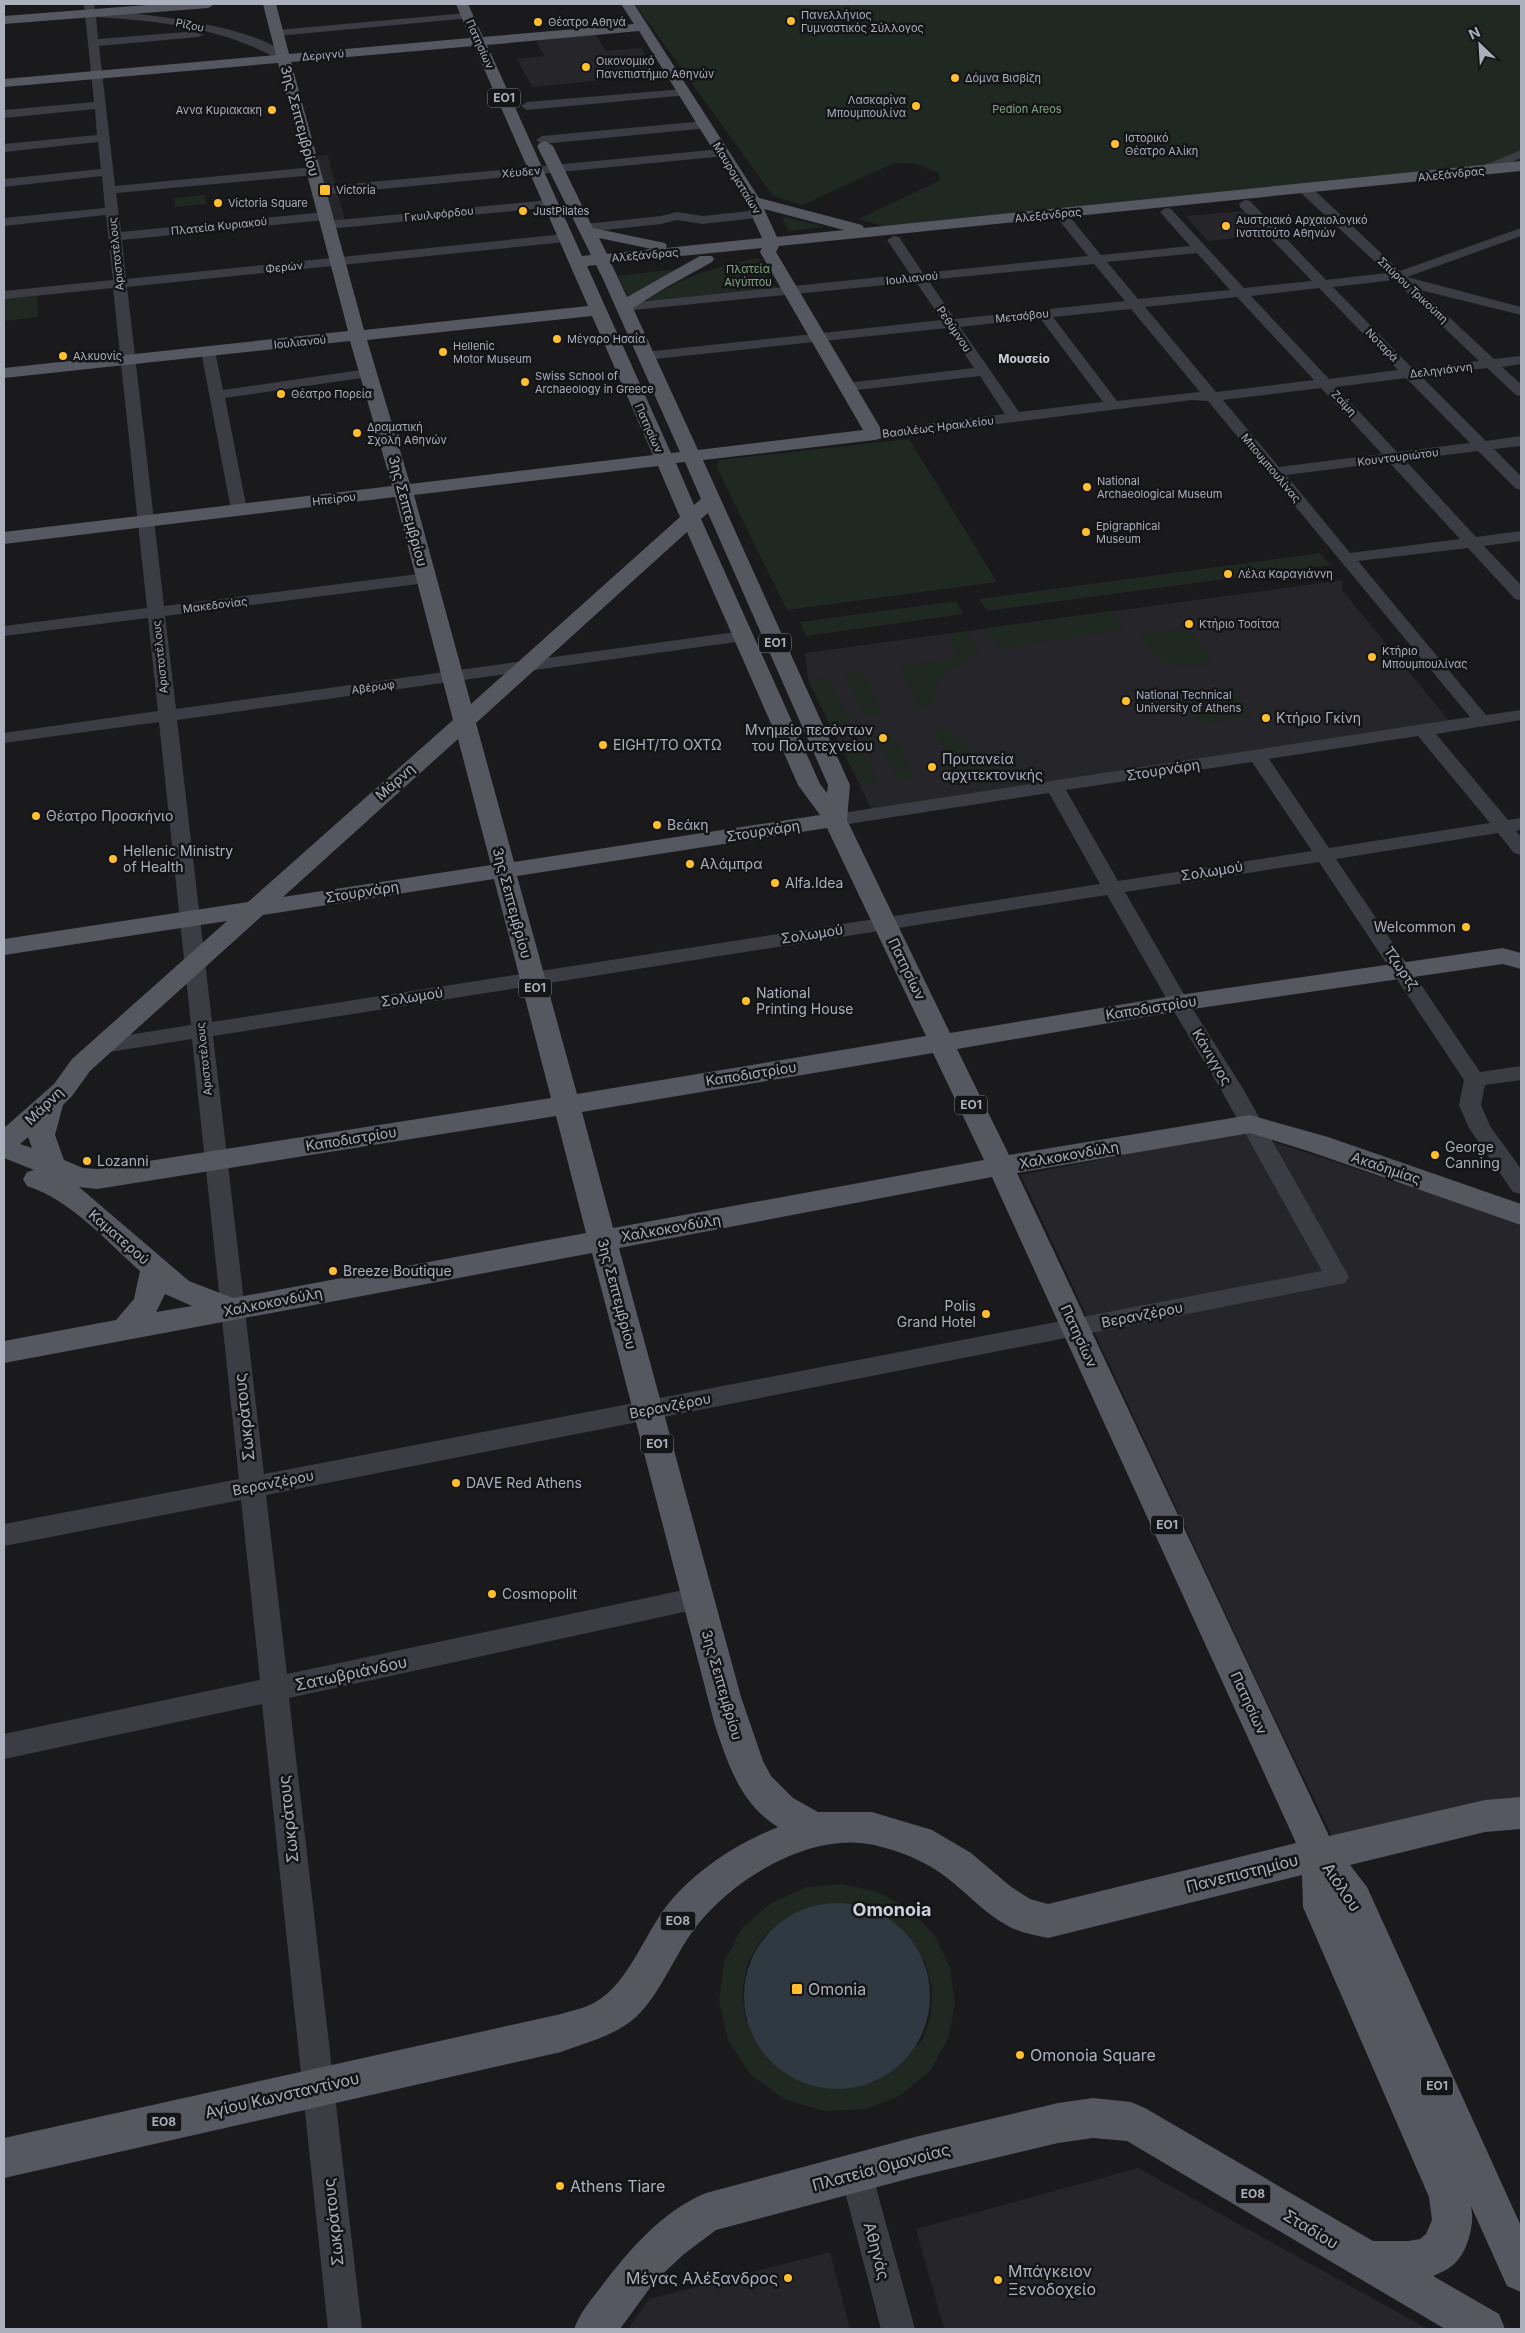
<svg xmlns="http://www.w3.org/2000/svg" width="1525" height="2333" viewBox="0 0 1525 2333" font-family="Inter,sans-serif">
<rect width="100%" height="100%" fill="#1a1a1d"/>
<path fill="#26262a" d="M595 34 606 51 641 48 657 75 532 87 517 59 544 56 535 38Z
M328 155 346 225 322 227 305 157Z
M1243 211 1267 235 1208 241 1186 216Z
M1343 580 1342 590 1451 723 872 810 808 680 805 653Z
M1243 1132 1521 1223V1802L1507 1801 1334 1840 1265 1698 1021 1175Z
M1138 2168 1309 2263 1428 2329H944L916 2229Z
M830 2252 850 2329H628L649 2299Z"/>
<path fill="#1f2821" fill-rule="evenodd" d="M635 4H1521V150L1481 169 890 228 858 219 937 182 940 179 938 173 917 164 894 163 803 205 773 196Z
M205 195 206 204 175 207 174 198Z
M782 216 825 227 788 231Z
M759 258 776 288 645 301C686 276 712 267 759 258Z
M678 269 628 296 617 276Z
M37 294 38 317 4 321V298Z
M909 439 997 582 787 610 716 466 720 460Z
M1320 553 1330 565 987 611 979 599Z
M956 601 964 614 806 636 800 622Z
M1111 611 1125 630 998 648 986 628Z
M1188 628 1213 664C1171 668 1166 668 1140 634Z
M968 631 979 652C950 672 941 668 930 706L919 707 898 666 958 658 947 634Z
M862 672 883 713 865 716 844 674Z
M826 678 850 718 849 722 831 726 809 680Z
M1232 687 1253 716 1201 724 1183 699 1188 692Z
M943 727C967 751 984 755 1017 757L1021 762 956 772 933 728Z
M893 734 915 778 897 780 875 736Z
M839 743 860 746 879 783 861 786Z
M843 1884 878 1892 909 1909 935 1936 950 1968 955 2004 948 2039 930 2071 901 2095 866 2109 824 2111 784 2099 750 2074 728 2040 719 2001 724 1962 742 1928 771 1903 807 1887ZM838 1904 865 1909 890 1921 925 1962 932 1988 931 2015 922 2041 875 2082 844 2088 812 2085 746 2021 742 1992 748 1962 763 1937 786 1918 811 1907Z"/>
<path fill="#2e3942" d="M744 1996a93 93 0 1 1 186 0a93 93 0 1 1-186 0Z"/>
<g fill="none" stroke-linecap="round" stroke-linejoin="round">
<path fill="#3c3d44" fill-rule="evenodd" d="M84 4H94L95 10C138 13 261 25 290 58L284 61 280 60C223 28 160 21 96 17L98 39 198 31 204 34 198 37 99 46 115 186 314 167 320 171 314 175 116 193 121 232 325 212 332 216 325 220 122 240 126 279 565 234 572 238 565 242 127 287 164 606 426 573 432 574 434 578 432 582 426 583 165 616 176 709 743 631 749 632 752 636 749 640 743 641 177 720 212 1022 1100 884 1049 793 835 826 828 824 825 820 828 816 835 814 1470 717 1208 401 1192 400 875 439 870 437 867 434 870 431 1005 414 980 376 847 391 840 387 847 383 974 368 947 328 645 360 638 356 645 352 942 320 916 282 623 311 618 310 616 307 618 304 910 274 887 240 894 236 899 237 923 273 1088 256 1054 214 1060 210 1065 211 1101 255 1190 246 1160 212 1166 208 1171 209 1244 288 1312 281 1240 207 1239 204 1245 200 1250 201 1326 280 1387 273 1300 192 1299 189 1305 185 1310 186 1400 271 1521 228V236L1407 277 1521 307V315L1420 290 1494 359 1521 356V364L1502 367 1521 384V396L1516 395 1487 368 1421 376 1486 441 1521 436V446L1494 449 1521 476V490L1515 488 1478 451 1405 460 1476 537 1521 531V541L1484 546 1521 585V600L1515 599 1468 548 1358 561 1486 715 1521 710V720L1436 734 1508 820 1521 818V830L1516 831 1521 837V855L1514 853 1498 833 1336 859 1480 1072 1521 1066V1080L1485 1085 1481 1105 1490 1126 1521 1169V1194L1513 1192 1469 1128 1459 1105 1464 1080 1319 862 1125 892 1189 1003 1242 1087 1349 1277 1345 1283 266 1495 287 1674 698 1587 707 1590 711 1598 707 1606 698 1609 289 1698 362 2329H328L262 1704 4 1759V1734L260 1680 241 1500 4 1546V1524L239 1479 192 1039 103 1053 95 1051 92 1046 95 1041 103 1039 191 1025 159 722 4 743V733L158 711 148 618 4 636V626L147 608 113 288 4 299V291L113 280 106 215 4 226V218L105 208 102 176 4 187V179L101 169 98 142 4 152V144L97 135 95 109 4 118V110L94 102ZM1197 253 1230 290 1138 299 1107 262ZM1094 264 1125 301 955 319 928 280ZM1394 280 1479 361 1413 369 1333 287ZM1319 288 1398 370 1329 379 1251 296ZM1237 297 1314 380 1216 392 1145 307ZM1131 309 1200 392 1117 401 1053 317ZM1040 318 1103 402 1019 412 960 327ZM1406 378 1470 443 1397 452 1336 387ZM1321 388 1382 454 1279 467 1223 400ZM1389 462 1460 539 1350 553 1286 475ZM1418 736 1490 823 1329 848 1269 759ZM1252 762 1312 851 1118 881 1066 790ZM1107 895 1169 1003 1220 1088 1322 1271 264 1474 213 1036Z
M467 13 471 14V18L277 36 271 33 277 30Z
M684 89 690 93 688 95 527 110 521 106 527 102Z
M705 121 709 122 711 125 709 128 542 144 536 140 542 136Z
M722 149 726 150 728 153 726 156 319 195 313 191 319 187Z
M1521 150V158L1488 173 1484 174 1478 170 1480 167Z
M549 200 555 204 554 207 328 229 321 225 328 221Z
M759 210 765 214 764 217 703 224 677 220 661 224 586 232 579 228 586 224 661 216 677 212 703 216Z
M208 347 215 351 223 390 368 369 375 373 368 377 225 398 247 510 245 513H233L231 510 201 351Z
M856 2157 868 2161 872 2173 915 2329H881L840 2173 844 2161Z"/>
<path fill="#565861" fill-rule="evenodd" d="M160 4H215L208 8 4 24V16Z
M263 4H276L289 54 470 38 456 4H468L483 37 634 24 621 4H634L759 198 862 225 864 228 1521 161V171L779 246 776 252 884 434 882 438 875 440 703 460 850 785 847 820 950 1033 1179 995 1503 948 1521 953V969L1503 964 1179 1011 957 1049 1009 1155 1250 1115 1328 1137 1521 1204V1225L1308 1151 1250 1133 1017 1173 1329 1836 1485 1800 1521 1797V1829L1485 1832 1350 1865 1367 1887 1521 2226V2292L1507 2286 1471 2206C1475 2224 1468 2252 1453 2265 1447 2270 1440 2273 1433 2276L1499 2314 1505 2329H1445L1127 2141 1093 2138 1058 2143 915 2177 716 2230 684 2254 655 2281 620 2329H574C580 2313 590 2301 601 2287 629 2250 662 2211 706 2193L915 2137 1058 2103 1093 2098 1131 2102 1145 2108 1373 2241H1408L1420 2239 1426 2234 1432 2220 1429 2197 1303 1907 1302 1875 1048 1938C1035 1935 1020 1933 1008 1926 985 1914 967 1893 946 1877 925 1861 900 1851 874 1845 813 1831 736 1877 699 1923 675 1952 663 1991 636 2017 615 2036 587 2042 561 2052L4 2178V2138L561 2014C571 2011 584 2008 594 2003 631 1983 646 1927 674 1897 703 1865 739 1843 778 1827 740 1804 727 1762 714 1722L592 1253 4 1363V1341L116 1320 134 1299 140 1271C106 1241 71 1200 27 1186L23 1179 27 1172 34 1170 4 1158V1128L54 1084 72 1059 227 921 4 955V939L248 902 453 720 395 497 4 544V532L392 486 350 341 4 378V368L348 331 278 63 4 87V79L276 55ZM639 31 745 201 762 238 666 248 667 246 665 243 593 228 553 146 545 141 540 143 537 146 591 255 582 256 487 45ZM474 46 588 306 364 330 291 62ZM764 209 844 230 777 237ZM599 238 652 249 607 254ZM762 248 760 252 863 430 698 450 633 308 665 288 712 262 714 259 712 256H700L627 297 611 263ZM596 265 603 279 680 452 671 453 587 266ZM592 316 653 455 410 484 367 340ZM685 462 701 499 694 505 676 463ZM658 466 680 517 471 704 414 495ZM708 513 828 785 827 793 820 784 701 519ZM687 532 798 785 820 815 514 862 476 723ZM458 739 491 865 283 897ZM827 828 926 1036 577 1094 517 876ZM494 879 551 1098 97 1169 83 1168 64 1160 55 1135 63 1105 72 1096 90 1071 263 915ZM933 1053 984 1160 613 1228 582 1112ZM556 1116 586 1233 233 1298 189 1281 79 1187 97 1189ZM28 1137 32 1148 20 1144ZM992 1177 995 1184 1296 1843 1048 1904 1030 1899 1010 1886 971 1853 932 1830 872 1812H818L793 1798 771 1776 763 1761 741 1697 619 1248ZM165 1294 192 1306 156 1312Z"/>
</g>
<g fill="#ffbf2f" stroke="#151518" stroke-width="2">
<circle cx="791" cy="21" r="5"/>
<circle cx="538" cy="22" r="5"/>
<circle cx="586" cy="67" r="5"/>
<circle cx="955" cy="78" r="5"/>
<circle cx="916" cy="106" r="5"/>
<circle cx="272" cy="110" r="5"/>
<circle cx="1115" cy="144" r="5"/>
<rect x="319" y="184" width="12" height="12" rx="2.5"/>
<circle cx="218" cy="203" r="5"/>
<circle cx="523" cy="211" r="5"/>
<circle cx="1226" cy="226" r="5"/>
<circle cx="557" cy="339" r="5"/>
<circle cx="443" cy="352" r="5"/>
<circle cx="63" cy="356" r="5"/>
<circle cx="525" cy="382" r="5"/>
<circle cx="281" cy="394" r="5"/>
<circle cx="357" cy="433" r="5"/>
<circle cx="1087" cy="487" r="5"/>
<circle cx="1086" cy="532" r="5"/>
<circle cx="1228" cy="574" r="5"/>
<circle cx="1189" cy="624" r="5"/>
<circle cx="1372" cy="657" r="5"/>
<circle cx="1126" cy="701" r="5"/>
<circle cx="1266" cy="718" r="5"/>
<circle cx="883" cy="738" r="5"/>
<circle cx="603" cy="745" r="5"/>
<circle cx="932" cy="767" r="5"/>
<circle cx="36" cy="816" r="5"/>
<circle cx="657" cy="825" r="5"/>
<circle cx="113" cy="859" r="5"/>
<circle cx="690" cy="864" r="5"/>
<circle cx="775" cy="883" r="5"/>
<circle cx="1466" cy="927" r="5"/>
<circle cx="746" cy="1001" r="5"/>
<circle cx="1435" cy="1155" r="5"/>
<circle cx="87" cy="1161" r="5"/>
<circle cx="333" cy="1271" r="5"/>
<circle cx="986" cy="1314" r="5"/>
<circle cx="456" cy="1483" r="5"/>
<circle cx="492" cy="1594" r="5"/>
<rect x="791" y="1983" width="12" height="12" rx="2.5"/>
<circle cx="1020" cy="2055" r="5"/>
<circle cx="560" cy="2186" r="5"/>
<circle cx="788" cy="2278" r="5"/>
<circle cx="998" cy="2280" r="5"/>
</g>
<g text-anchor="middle" stroke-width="5" stroke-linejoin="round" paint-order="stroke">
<g font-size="11" fill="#abb0bd" stroke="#151518" text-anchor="start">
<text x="801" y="19">Πανελλήνιος<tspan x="801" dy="13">Γυμναστικός Σύλλογος</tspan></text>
<text x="548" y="26">Θέατρο Αθηνά</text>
<text x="596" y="65">Οικονομικό<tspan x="596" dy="13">Πανεπιστήμιο Αθηνών</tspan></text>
<text x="965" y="82">Δόμνα Βισβίζη</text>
<text x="906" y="104" text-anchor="end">Λασκαρίνα<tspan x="906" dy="13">Μπουμπουλίνα</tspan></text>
<text x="262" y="114" text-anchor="end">Αννα Κυριακακη</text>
<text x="1125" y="142">Ιστορικό<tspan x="1125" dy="13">Θέατρο Αλίκη</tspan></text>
<text x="336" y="194">Victoria</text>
<text x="228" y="207">Victoria Square</text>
<text x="533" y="215">JustPilates</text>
<text x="1236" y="224">Αυστριακό Αρχαιολογικό<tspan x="1236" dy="13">Ινστιτούτο Αθηνών</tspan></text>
<text x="567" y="343">Μέγαρο Ησαΐα</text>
<text x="453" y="350">Hellenic<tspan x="453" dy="13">Motor Museum</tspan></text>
<text x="73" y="360">Αλκυονίς</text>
<text x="535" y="380">Swiss School of<tspan x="535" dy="13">Archaeology in Greece</tspan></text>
<text x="291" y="398">Θέατρο Πορεία</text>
<text x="367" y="431">Δραματική<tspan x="367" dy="13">Σχολή Αθηνών</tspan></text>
<text x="1097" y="485">National<tspan x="1097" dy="13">Archaeological Museum</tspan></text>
<text x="1096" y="530">Epigraphical<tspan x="1096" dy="13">Museum</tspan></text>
<text x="1238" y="578">Λέλα Καραγιάννη</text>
<text x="1199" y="628">Κτήριο Τοσίτσα</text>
<text x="1382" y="655">Κτήριο<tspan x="1382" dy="13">Μπουμπουλίνας</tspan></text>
<text x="1136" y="699">National Technical<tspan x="1136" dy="13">University of Athens</tspan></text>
</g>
<g font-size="11" fill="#abb0bd" stroke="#151518">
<text transform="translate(190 25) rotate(12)" y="4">Ρίζου</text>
<text transform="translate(480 44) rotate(66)" y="4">Πατησίων</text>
<text transform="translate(323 55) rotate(-5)" y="4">Δεριγνύ</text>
<text transform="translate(521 172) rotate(-5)" y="4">Χέυδεν</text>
<text transform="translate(1451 174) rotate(-6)" y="4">Αλεξάνδρας</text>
<text transform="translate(737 178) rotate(59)" y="4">Μαυροματαίων</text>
<text transform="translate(439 214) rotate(-6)" y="4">Γκυιλφόρδου</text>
<text transform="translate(1048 215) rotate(-6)" y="4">Αλεξάνδρας</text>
<text transform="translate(219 226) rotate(-6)" y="4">Πλατεία Κυριακού</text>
<text transform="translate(116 254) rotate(-96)" y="4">Αριστοτέλους</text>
<text transform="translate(645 255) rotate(-5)" y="4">Αλεξάνδρας</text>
<text transform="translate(284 267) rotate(-6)" y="4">Φερών</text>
<text transform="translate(912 278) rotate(-6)" y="4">Ιουλιανού</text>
<text transform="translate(1413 290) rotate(43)" y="4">Σπύρου Τρικούπη</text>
<text transform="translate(1022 316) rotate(-6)" y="4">Μετσόβου</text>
<text transform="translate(954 329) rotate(56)" y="4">Ρεθύμνου</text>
<text transform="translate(300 342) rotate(-6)" y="4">Ιουλιανού</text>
<text transform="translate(1382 345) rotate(46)" y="4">Νοταρά</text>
<text transform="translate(1441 370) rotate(-7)" y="4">Δεληγιάννη</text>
<text transform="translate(1344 403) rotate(47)" y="4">Ζαΐμη</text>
<text transform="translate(938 427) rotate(-7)" y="4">Βασιλέως Ηρακλείου</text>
<text transform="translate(649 428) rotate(66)" y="4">Πατησίων</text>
<text transform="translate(1398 457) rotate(-7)" y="4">Κουντουριώτου</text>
<text transform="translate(1271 468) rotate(50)" y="4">Μπουμπουλίνας</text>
<text transform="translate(334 499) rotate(-7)" y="4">Ηπείρου</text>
<text transform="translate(215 605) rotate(-7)" y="4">Μακεδονίας</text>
<text transform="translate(160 657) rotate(-96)" y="4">Αριστοτέλους</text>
<text transform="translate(373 687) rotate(-8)" y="4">Αβέρωφ</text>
<text transform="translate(204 1059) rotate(-96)" y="4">Αριστοτέλους</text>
</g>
<g font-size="11" fill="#81a985" stroke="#151518">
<text x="1027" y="113">Pedion Areos</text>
<text x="748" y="273">Πλατεία<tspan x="748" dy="13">Αιγύπτου</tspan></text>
</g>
<g fill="#151518" stroke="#7e828c" stroke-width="1">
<rect x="488" y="88.5" width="32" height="19" rx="4"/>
<rect x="759" y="633.5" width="32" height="19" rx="4"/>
<rect x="519" y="978.5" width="32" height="19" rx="4"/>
<rect x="955" y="1095.5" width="32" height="19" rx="4"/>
<rect x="641" y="1434.5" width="32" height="19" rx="4"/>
<rect x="1151" y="1515.5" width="32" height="19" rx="4"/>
<rect x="660.5" y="1911.5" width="35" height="19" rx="4"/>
<rect x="1421" y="2076.5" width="32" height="19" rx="4"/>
<rect x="146.5" y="2112.5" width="35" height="19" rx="4"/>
<rect x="1235.5" y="2184.5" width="35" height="19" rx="4"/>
</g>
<g font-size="12" font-weight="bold" fill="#abb0bd">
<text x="504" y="102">ΕΟ1</text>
<text x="775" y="647">ΕΟ1</text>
<text x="535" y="992">ΕΟ1</text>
<text x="971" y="1109">ΕΟ1</text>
<text x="657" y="1448">ΕΟ1</text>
<text x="1167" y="1529">ΕΟ1</text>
<text x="678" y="1925">ΕΟ8</text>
<text x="1437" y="2090">ΕΟ1</text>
<text x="164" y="2126">ΕΟ8</text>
<text x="1253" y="2198">ΕΟ8</text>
</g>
<g font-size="12" font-weight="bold" fill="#cdd0d9" stroke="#151518">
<text x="1024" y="363">Μουσείο</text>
</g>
<g font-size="14" fill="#abb0bd" stroke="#151518">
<text transform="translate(300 121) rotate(75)" y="5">3ης Σεπτεμβρίου</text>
<text transform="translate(408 511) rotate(75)" y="5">3ης Σεπτεμβρίου</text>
<text transform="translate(1163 770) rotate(-9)" y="5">Στουρνάρη</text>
<text transform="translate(395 782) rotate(-42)" y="5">Μάρνη</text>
<text transform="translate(763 831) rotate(-9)" y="5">Στουρνάρη</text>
<text transform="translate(1212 871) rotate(-9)" y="5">Σολωμού</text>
<text transform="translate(362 892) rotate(-9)" y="5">Στουρνάρη</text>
<text transform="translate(512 903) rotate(75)" y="5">3ης Σεπτεμβρίου</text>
<text transform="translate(812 934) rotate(-9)" y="5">Σολωμού</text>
<text transform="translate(1401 968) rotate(56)" y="5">Τζωρτζ</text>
<text transform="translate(907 969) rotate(64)" y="5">Πατησίων</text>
<text transform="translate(412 997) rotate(-9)" y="5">Σολωμού</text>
<text transform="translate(1151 1008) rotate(-9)" y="5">Καποδιστρίου</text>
<text transform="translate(1212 1057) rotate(59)" y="5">Κάνιγγος</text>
<text transform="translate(751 1074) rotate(-9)" y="5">Καποδιστρίου</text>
<text transform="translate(44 1106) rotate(-44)" y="5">Μάρνη</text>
<text transform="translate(351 1139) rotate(-9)" y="5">Καποδιστρίου</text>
<text transform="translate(1069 1155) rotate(-10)" y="5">Χαλκοκονδύλη</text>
<text transform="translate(1386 1168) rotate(19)" y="5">Ακαδημίας</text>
<text transform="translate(671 1228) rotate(-10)" y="5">Χαλκοκονδύλη</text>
<text transform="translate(119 1237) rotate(41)" y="5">Καματερού</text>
<text transform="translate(617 1294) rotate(75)" y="5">3ης Σεπτεμβρίου</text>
<text transform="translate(273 1302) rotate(-11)" y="5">Χαλκοκονδύλη</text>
<text transform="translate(1142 1315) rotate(-11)" y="5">Βερανζέρου</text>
<text transform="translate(1079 1336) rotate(65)" y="5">Πατησίων</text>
<text transform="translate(670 1406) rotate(-11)" y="5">Βερανζέρου</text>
<text transform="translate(273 1483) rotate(-11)" y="5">Βερανζέρου</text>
<text transform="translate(722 1685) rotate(74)" y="5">3ης Σεπτεμβρίου</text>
<text transform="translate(1249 1703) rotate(65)" y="5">Πατησίων</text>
</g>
<g font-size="14" fill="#abb0bd" stroke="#151518" text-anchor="start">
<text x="1276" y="723">Κτήριο Γκίνη</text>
<text x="873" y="735" text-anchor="end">Μνημείο πεσόντων<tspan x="873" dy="16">του Πολυτεχνείου</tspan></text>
<text x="613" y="750">EIGHT/TO OXTΩ</text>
<text x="942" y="764">Πρυτανεία<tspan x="942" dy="16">αρχιτεκτονικής</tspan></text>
<text x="46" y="821">Θέατρο Προσκήνιο</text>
<text x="667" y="830">Βεάκη</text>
<text x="123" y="856">Hellenic Ministry<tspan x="123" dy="16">of Health</tspan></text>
<text x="700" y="869">Αλάμπρα</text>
<text x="785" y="888">Alfa.Idea</text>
<text x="1456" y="932" text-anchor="end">Welcommon</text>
<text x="756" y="998">National<tspan x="756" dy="16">Printing House</tspan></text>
<text x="1445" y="1152">George<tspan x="1445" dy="16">Canning</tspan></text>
<text x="97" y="1166">Lozanni</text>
<text x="343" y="1276">Breeze Boutique</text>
<text x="976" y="1311" text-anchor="end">Polis<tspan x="976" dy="16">Grand Hotel</tspan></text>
<text x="466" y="1488">DAVE Red Athens</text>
<text x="502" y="1599">Cosmopolit</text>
</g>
<g font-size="16" fill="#abb0bd" stroke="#151518">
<text transform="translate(244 1417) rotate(-96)" y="6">Σωκράτους</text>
<text transform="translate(351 1673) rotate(-12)" y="6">Σατωβριάνδου</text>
<text transform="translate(288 1819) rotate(-96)" y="6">Σωκράτους</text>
<text transform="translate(1242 1873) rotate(-14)" y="6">Πανεπιστημίου</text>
<text transform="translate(1342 1887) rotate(56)" y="6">Αιόλου</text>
<text transform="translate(282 2095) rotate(-13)" y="6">Αγίου Κωνσταντίνου</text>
<text transform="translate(881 2167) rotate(-15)" y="6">Πλατεία Ομονοίας</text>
<text transform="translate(333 2222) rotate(-96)" y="6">Σωκράτους</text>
<text transform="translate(1311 2229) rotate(31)" y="6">Σταδίου</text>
<text transform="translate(877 2251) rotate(75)" y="6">Αθηνάς</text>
</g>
<g font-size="16" fill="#abb0bd" stroke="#151518" text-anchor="start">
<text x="808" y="1995">Omonia</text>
<text x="1030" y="2061">Omonoia Square</text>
<text x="570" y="2192">Athens Tiare</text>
<text x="1008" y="2277">Μπάγκειον<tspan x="1008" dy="18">Ξενοδοχείο</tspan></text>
<text x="778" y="2284" text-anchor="end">Μέγας Αλέξανδρος</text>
</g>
<g font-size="18" font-weight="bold" fill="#cdd0d9" stroke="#151518">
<text x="892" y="1916">Omonoia</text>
</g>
</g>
<rect width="1525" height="2333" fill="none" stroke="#abb0bd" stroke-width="10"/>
<g transform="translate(1480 45) rotate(335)" stroke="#151518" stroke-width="4" paint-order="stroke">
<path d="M0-4L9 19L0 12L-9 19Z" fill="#abb0bd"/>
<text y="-8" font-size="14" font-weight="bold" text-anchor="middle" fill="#abb0bd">N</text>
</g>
</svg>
